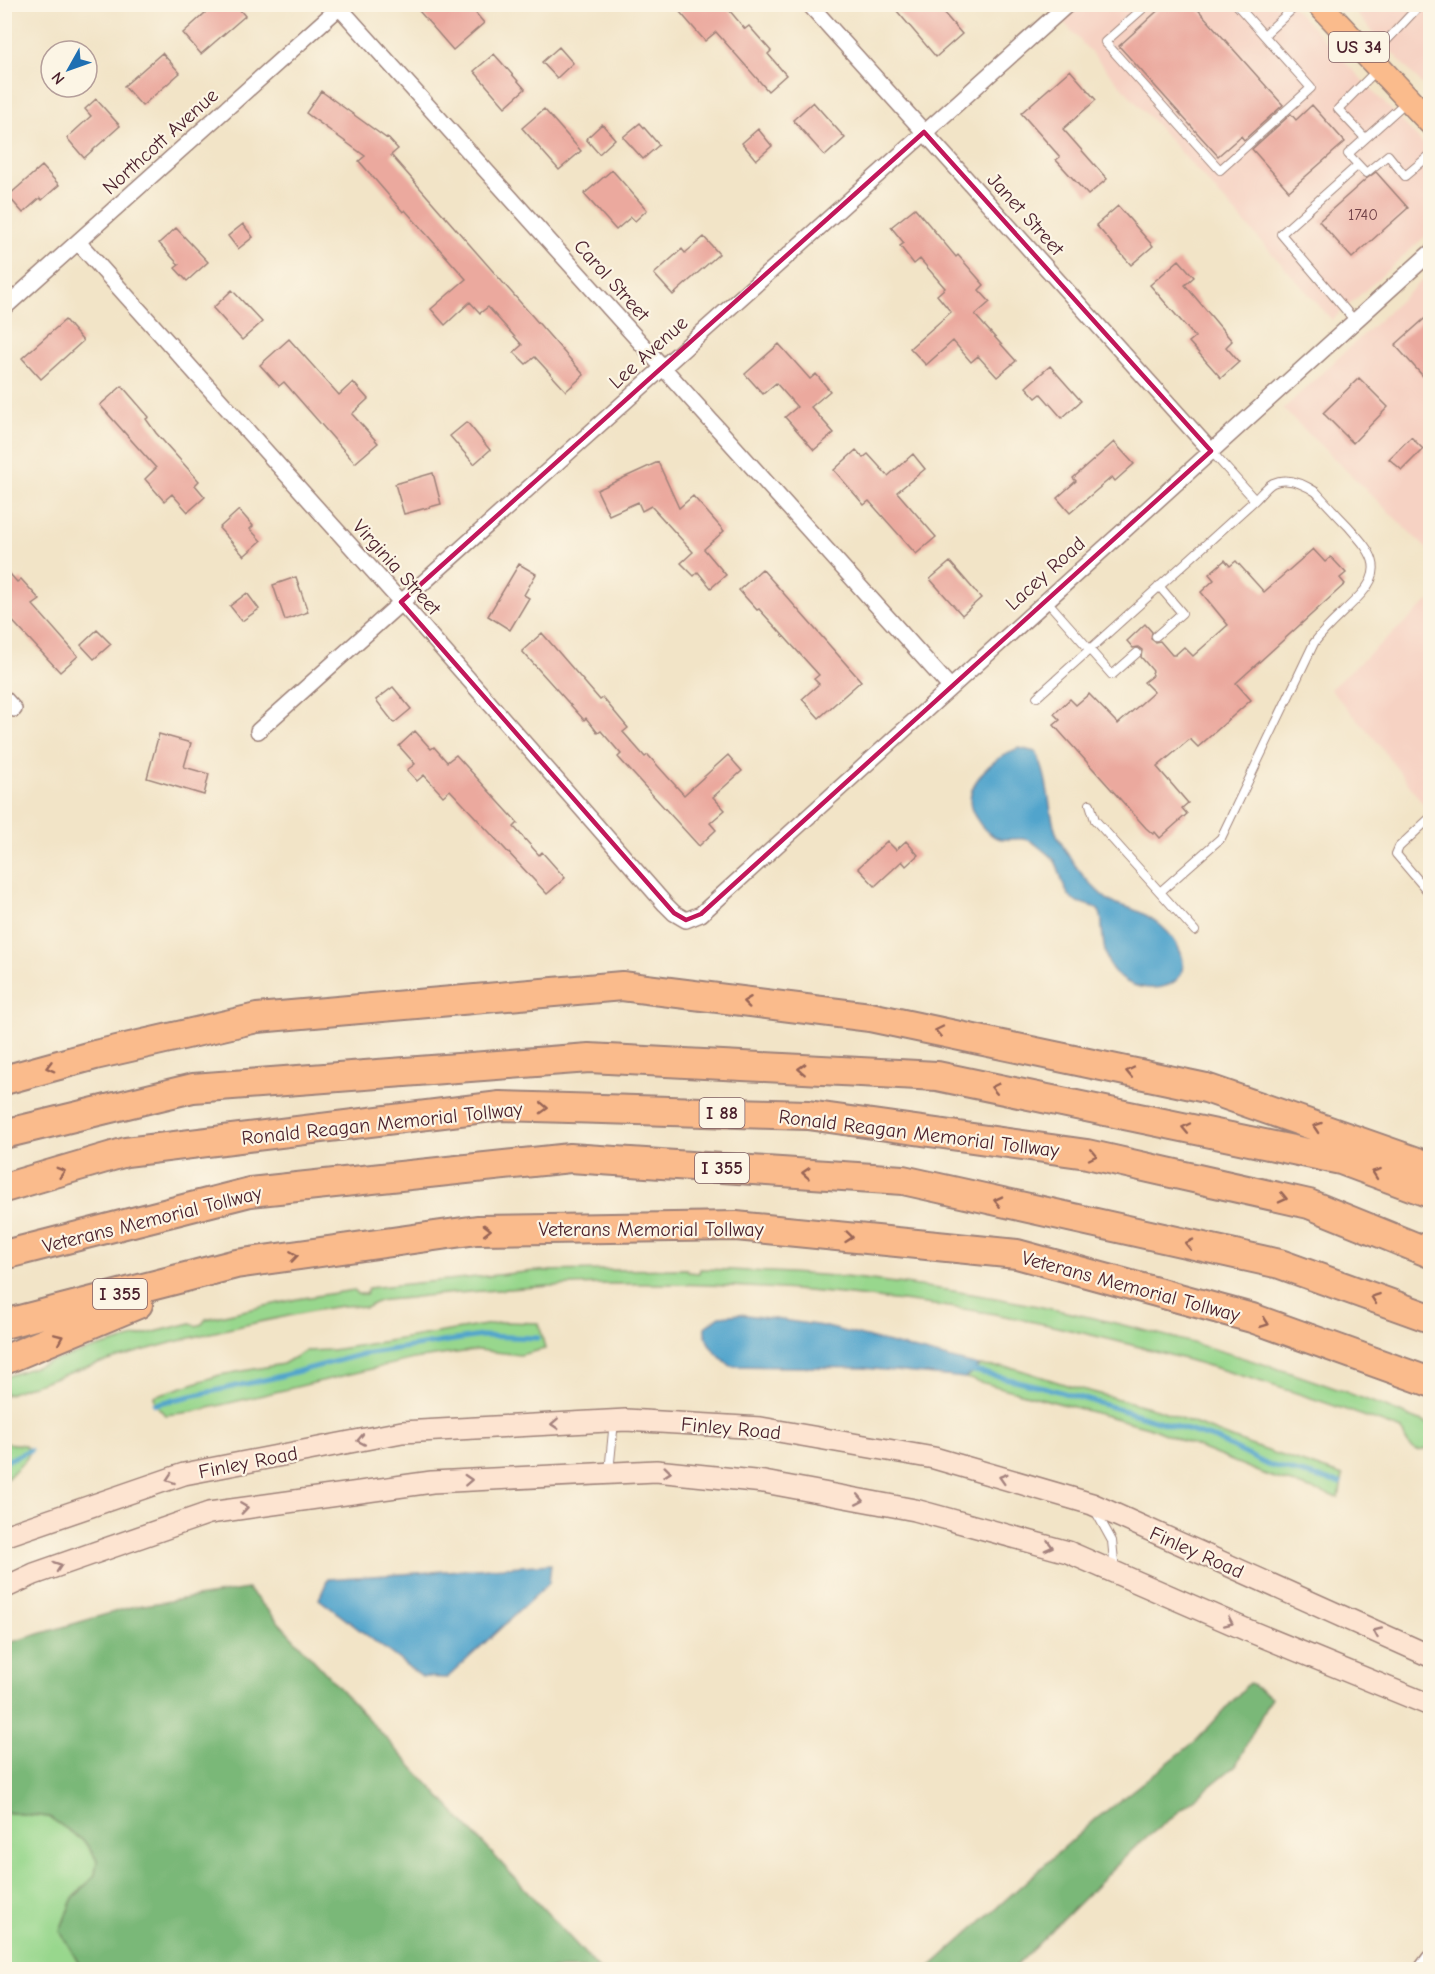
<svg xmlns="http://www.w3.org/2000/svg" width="1435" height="1974" viewBox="0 0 1435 1974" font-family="'Comic Neue',sans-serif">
<rect width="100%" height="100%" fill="#fcf5e5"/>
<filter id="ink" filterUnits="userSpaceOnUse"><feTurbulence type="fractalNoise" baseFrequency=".0167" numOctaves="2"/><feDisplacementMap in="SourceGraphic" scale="12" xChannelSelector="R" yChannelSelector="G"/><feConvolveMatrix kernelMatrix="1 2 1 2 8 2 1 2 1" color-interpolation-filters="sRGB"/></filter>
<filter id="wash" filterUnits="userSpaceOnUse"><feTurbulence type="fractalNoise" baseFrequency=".008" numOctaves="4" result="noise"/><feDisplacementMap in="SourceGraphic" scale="24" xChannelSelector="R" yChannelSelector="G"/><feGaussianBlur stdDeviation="1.35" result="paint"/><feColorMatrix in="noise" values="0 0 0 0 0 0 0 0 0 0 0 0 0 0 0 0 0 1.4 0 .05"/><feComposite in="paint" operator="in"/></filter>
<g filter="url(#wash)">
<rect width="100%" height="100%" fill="#f2e4c7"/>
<path fill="#f6d2c3" d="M1048 5H1291L1430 151V232L1332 320Z
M1348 5H1430V93Z
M1430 273V552L1283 409Z
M1430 600V813L1374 738 1330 689Z"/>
<path fill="#98d78d" stroke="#717b5c" stroke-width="1.5" d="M687 1269 688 1272 699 1273 700 1269C754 1271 809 1273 863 1279 1054 1300 1253 1351 1430 1425V1446C1415 1458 1406 1444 1402 1430 1276 1383 1147 1345 1015 1318 970 1308 923 1304 878 1298 760 1285 641 1279 522 1288 487 1291 452 1293 416 1297 404 1299 391 1299 379 1301 374 1303 370 1306 365 1308 362 1308 359 1306 356 1306 344 1303 295 1315 279 1318 187 1336 93 1363 5 1395V1377C65 1356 128 1338 191 1323L196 1326 202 1324 206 1319 297 1299 354 1290 357 1294H366L368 1288 536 1271Z
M504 1322 539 1323 545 1349 520 1355 478 1350 413 1359 192 1412 165 1415 155 1404 154 1396 220 1375 283 1364 305 1351 332 1350Z
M979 1366 1014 1368 1070 1386 1160 1410 1250 1445 1343 1476 1339 1498 1269 1476 1148 1427 965 1378Z
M5 1443 24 1445 30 1450 27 1458 5 1481Z
M4 1812 49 1817 84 1841 97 1860 95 1875 72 1900 60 1931 82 1969H5Z"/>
<path fill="#7ab878" stroke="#626c52" stroke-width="1.5" d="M248 1589 599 1969H82L60 1931 72 1900 95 1875 97 1860 84 1841 49 1817 5 1812V1644L131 1607Z
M1249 1683 1271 1697 1236 1765 1134 1848 1013 1969H928L1096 1819 1197 1740Z"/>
<path fill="#51a4cc" stroke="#4e627c" stroke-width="1.5" d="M1019 748 1036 752C1048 776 1048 801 1054 826 1057 840 1075 866 1084 877 1092 885 1101 896 1111 902 1117 905 1125 906 1132 909 1152 916 1173 932 1181 953 1193 988 1150 995 1127 982 1105 970 1104 951 1102 928 1102 922 1102 915 1099 911 1093 903 1082 906 1074 900 1062 892 1062 873 1055 861 1053 858 1038 846 1034 843 1022 834 1008 843 995 837 987 833 980 825 976 818 956 789 993 757 1019 748Z
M740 1314 823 1326 979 1366 965 1378 864 1368 731 1366C719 1357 703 1343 705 1327L720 1316Z
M551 1564 549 1583 447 1678 422 1677 319 1599 328 1579Z"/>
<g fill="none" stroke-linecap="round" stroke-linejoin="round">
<path stroke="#51a4cc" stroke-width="5" d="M966 1369 1047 1388 1122 1410 1213 1438 1268 1465 1340 1483
M155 1404 273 1378 363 1354 481 1336 538 1338
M4 1462 30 1450"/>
</g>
<g id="blocks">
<path fill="#eba99e" d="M215 4H235L245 16 201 54 183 33Z
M413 4H468L484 23 453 50Z
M673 4H724L745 29 749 26 771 51 768 54 786 75 768 91 716 32 705 41Z
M891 4H936L962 34 936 57Z
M1165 4H1193L1283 105 1244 140 1241 136 1218 156 1119 46Z
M559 47 573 63 557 78 542 62Z
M162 53 180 73 142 106 124 86Z
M494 54 525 89 505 107 474 71Z
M1070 70 1096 100 1063 129 1107 179 1088 195 1056 160 1060 157 1021 113Z
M321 91 386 138 387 137 398 149 391 155 584 375 566 391 535 357 526 364 514 352 522 345 488 307 480 313 470 302 445 325 431 309 466 279 405 210 403 212 359 161 365 156 306 113Z
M96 99 120 126 84 158 67 138 91 116 85 109Z
M813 102 845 138 825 156 793 120Z
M1312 105 1345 142 1289 191 1252 149 1291 114 1296 120Z
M544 109 581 151 559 170 522 128Z
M640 123 659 145 643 159 623 137Z
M602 124 615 139 599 154 586 139Z
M758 129 772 146 756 160 742 143Z
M42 166 59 185 42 200 40 198 23 213 8 196Z
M612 170 647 210 635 221 631 217 616 230 584 194Z
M1376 172 1408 208 1352 258 1319 221 1366 179Z
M1118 206 1153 246 1131 265 1096 225Z
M915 208 956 257 958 255 984 285 979 290 990 302 975 315 1016 361 997 377 978 356 971 362 953 341 926 365 910 348 951 312 937 295 945 288 920 259 914 264 900 246 904 243 891 227Z
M243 224 253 237 238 249 228 236Z
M176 228 208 262 187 281 175 268 179 265 159 243Z
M704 237 719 254 673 295 654 274 682 249 685 253Z
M1179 260 1194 277 1185 285 1232 341 1226 347 1239 362 1221 378 1189 342 1195 337 1150 285Z
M232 290 262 322 242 340 213 308Z
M1431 313V385L1395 345Z
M65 320 83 341 41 379 22 358Z
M289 339 339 395 353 382 368 399 352 414 378 443 355 463 284 382 279 386 260 365Z
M779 344 810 379 816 374 830 391 811 407 834 433 814 450 785 417 797 407 776 383 763 394 745 374Z
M1050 366 1081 401 1062 418 1041 394 1036 398 1026 387Z
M1359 378 1388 407 1353 443 1323 413Z
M122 386 149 417 146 419 156 433 199 481 195 485 205 497 188 512 172 494 164 501 145 479 156 468 100 405Z
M467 422 490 450 474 464 450 436Z
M1411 437 1423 449 1402 470 1389 459Z
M1114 442 1134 464 1115 481 1112 477 1070 513 1057 498 1076 481 1073 478Z
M856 450 863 458 868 454 888 476 913 454 925 469 897 492 936 537 916 554 869 501 864 505 834 470Z
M658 462 679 508 693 496 724 531 704 549 726 575 711 588 698 572 694 576 681 563 693 552 651 506 642 511 638 502 609 515 597 490Z
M433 473 441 504 404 514 395 484Z
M239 510 253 526 250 529 261 541 244 556 219 528Z
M1313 549 1325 562 1331 557 1346 573 1340 578 1345 584 1236 683 1251 700 1198 747 1190 739 1157 767 1188 803 1182 808 1187 814 1160 838 1155 832 1153 834 1146 828 1060 732 1054 725 1060 720 1054 714 1070 699 1076 705 1089 694 1118 724 1154 692 1144 682 1153 675 1152 673 1153 671 1141 657 1142 650 1138 647 1133 648 1127 641 1145 624 1152 632 1151 639 1155 642 1160 641 1172 655H1175L1184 647 1193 656 1228 625 1201 592 1214 580 1209 574 1225 560 1230 566 1236 561 1264 592Z
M950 562 981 598 962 615 930 579Z
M519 564 536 574 524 595 529 598 510 630 488 616Z
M4 567 17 582 21 579 40 600 33 605 78 656 60 672 4 612Z
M762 569 861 681 819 718 802 699 819 684 814 679 819 675 759 609 757 610 739 590Z
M296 577 308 612 285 620 273 585Z
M247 593 259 609 242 621 230 606Z
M97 630 111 644 94 659 81 645Z
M542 633 600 700 603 698 628 728 623 732 645 757 648 755 684 795 728 755 742 771 713 797 725 810 710 823 716 830 699 846 618 757 621 754 601 731 598 733 586 718 584 720 522 651Z
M393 687 411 709 394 723 376 700Z
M415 731 431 749 434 747 447 762 456 755 518 823 514 827 539 855 542 852 565 878 547 894 450 790 443 796 424 775 417 781 407 770 415 764 399 746Z
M159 734 191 743 184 767 209 774 204 795 147 778Z
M887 841 896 850 906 841 918 855 906 866 902 861 875 886 858 868Z"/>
</g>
</g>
<g filter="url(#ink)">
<use href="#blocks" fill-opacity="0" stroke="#9e8279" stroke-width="1.5"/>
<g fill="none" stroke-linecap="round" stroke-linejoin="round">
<g stroke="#9e8279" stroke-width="10">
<path id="service" d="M1148 4 1105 42 1220 170 1311 88 1236 4
M1264 35 1298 4
M1373 55 1421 4
M1407 101 1348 154 1366 173 1388 155 1405 176 1430 155
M1365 138 1338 109 1376 71
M1355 321 1281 234 1358 165
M1046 600 1112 675 1137 653
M1156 636 1182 613 1159 586
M1037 697 1255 500 1211 451
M1090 804 1095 820 1195 931
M1430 818 1399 847 1396 854 1430 894
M1160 892 1221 838 1314 643C1328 624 1346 611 1362 593 1387 566 1367 548 1348 526 1337 515 1327 504 1316 492 1304 484 1288 476 1273 483 1267 486 1260 495 1255 500
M609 1472 614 1421
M1096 1512 1112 1541 1115 1571"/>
</g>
<g stroke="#9e8279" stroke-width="18">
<path id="minor" d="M809 4 1211 451
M339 7 950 687
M78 242 401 602 665 904 674 913 686 920 701 914 1430 253
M4 308 343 4
M4 698 14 709
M258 731 1068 4
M1421 1970 1430 1958"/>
</g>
<g stroke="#9e8279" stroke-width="24">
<path id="secondary" d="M4 1536 184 1474 402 1432 626 1420 761 1428 934 1458 1092 1504 1430 1656
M4 1588 34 1574 209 1513 432 1482 656 1471 764 1482 915 1510 1068 1552 1247 1630 1430 1705"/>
</g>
<g stroke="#9e8279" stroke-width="27">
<path id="primary" d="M1319 4 1430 122"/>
</g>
<g stroke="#9e8279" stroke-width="32">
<path id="motorway" d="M4 1080 95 1055 257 1018 622 986 870 1017 1206 1088 1426 1165 1430 1168
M4 1134 193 1088 589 1058 937 1076 1341 1160 1430 1193
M4 1188 126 1152 500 1106 808 1115 1087 1154 1309 1204 1430 1253
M4 1255 250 1192 570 1158 903 1180 1280 1264 1430 1318
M4 1324 236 1264 477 1230 736 1226 1017 1254 1252 1318 1430 1382
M4 1360 138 1304"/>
</g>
<use href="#service" stroke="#fff" stroke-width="8"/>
<use href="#minor" stroke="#fff" stroke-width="15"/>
<use href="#secondary" stroke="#fde4d1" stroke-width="21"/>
<use href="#primary" stroke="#fabb8c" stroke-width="24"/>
<use href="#motorway" stroke="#fabb8c" stroke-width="28"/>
</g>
<defs><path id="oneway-chevron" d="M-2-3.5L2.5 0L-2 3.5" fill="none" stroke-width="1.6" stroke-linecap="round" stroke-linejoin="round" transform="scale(1.5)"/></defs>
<g stroke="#996557">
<use href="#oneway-chevron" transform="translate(747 1002) rotate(-173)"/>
<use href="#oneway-chevron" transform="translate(939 1031) rotate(-168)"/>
<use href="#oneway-chevron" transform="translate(50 1067) rotate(165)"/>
<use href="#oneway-chevron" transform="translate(802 1069) rotate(-177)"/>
<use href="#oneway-chevron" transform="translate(1130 1072) rotate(-168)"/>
<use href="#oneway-chevron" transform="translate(995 1088) rotate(-168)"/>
<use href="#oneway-chevron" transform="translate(544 1108) rotate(2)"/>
<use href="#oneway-chevron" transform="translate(1317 1127) rotate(-161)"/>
<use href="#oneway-chevron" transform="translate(1186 1128) rotate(-168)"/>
<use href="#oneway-chevron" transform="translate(1093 1155) rotate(12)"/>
<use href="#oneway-chevron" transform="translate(61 1172) rotate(-16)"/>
<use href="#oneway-chevron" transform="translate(806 1173) rotate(-176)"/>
<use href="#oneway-chevron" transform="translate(1376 1173) rotate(-160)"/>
<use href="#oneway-chevron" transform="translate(1283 1198) rotate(13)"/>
<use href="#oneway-chevron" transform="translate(998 1201) rotate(-167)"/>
<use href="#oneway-chevron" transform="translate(487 1230) rotate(-1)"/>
<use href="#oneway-chevron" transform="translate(849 1237) rotate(6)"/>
<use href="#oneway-chevron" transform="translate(1189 1244) rotate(-167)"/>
<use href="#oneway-chevron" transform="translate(294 1256) rotate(-8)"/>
<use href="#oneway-chevron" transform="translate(1375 1298) rotate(-160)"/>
<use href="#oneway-chevron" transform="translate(1265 1323) rotate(20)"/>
<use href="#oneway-chevron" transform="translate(59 1338) rotate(-23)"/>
</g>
<g stroke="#a4827e">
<use href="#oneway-chevron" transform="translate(555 1424) rotate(177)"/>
<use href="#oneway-chevron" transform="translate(361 1440) rotate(169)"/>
<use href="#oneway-chevron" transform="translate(667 1472) rotate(6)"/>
<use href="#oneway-chevron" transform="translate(1003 1478) rotate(-163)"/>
<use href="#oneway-chevron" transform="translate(170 1479) rotate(161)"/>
<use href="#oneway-chevron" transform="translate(468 1480) rotate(-3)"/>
<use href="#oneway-chevron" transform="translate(860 1500) rotate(11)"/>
<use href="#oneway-chevron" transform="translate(244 1508) rotate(-8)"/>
<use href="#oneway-chevron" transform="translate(1049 1546) rotate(15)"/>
<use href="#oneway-chevron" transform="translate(58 1566) rotate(-19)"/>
<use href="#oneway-chevron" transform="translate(1229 1622) rotate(24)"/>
<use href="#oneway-chevron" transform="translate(1377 1632) rotate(-156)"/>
</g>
</g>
<path fill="none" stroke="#c2185b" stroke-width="4.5" stroke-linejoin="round" d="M924 132 1211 451 701 914 686 920 674 913 401 602Z"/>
<g text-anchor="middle" stroke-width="4.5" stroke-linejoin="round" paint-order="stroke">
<g font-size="16" fill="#724248">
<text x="1363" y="220">1740</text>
</g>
<g fill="#fcf5e5" stroke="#7f5f63" stroke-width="1.5">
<rect x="1329" y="32" width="60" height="30" rx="4.5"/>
<rect x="699.5" y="1098" width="45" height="30" rx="4.5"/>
<rect x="695" y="1153" width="54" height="30" rx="4.5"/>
<rect x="93" y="1279" width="54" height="30" rx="4.5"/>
</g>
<g font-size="18" font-weight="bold" fill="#4a1f2b">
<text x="1359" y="53">US 34</text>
<text x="722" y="1119">I 88</text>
<text x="722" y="1174">I 355</text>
<text x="120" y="1300">I 355</text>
</g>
<g font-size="20" fill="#4a1f2b" stroke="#fcf5e5">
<text transform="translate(160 141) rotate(-42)" y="7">Northcott Avenue</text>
<text transform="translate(1026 214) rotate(48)" y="7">Janet Street</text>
<text transform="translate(612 280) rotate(48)" y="7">Carol Street</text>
<text transform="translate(648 352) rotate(-42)" y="7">Lee Avenue</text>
<text transform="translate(397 567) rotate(48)" y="7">Virginia Street</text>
<text transform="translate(1045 573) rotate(-42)" y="7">Lacey Road</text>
<text transform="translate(382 1123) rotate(-6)" y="7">Ronald Reagan Memorial Tollway</text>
<text transform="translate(919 1133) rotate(7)" y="7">Ronald Reagan Memorial Tollway</text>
<text transform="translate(152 1219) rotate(-14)" y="7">Veterans Memorial Tollway</text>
<text x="651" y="1236">Veterans Memorial Tollway</text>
<text transform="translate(1131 1286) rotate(15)" y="7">Veterans Memorial Tollway</text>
<text transform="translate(731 1428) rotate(5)" y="7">Finley Road</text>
<text transform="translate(248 1462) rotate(-11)" y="7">Finley Road</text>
<text transform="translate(1197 1552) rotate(24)" y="7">Finley Road</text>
</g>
</g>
<rect width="1435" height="1974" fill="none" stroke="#fcf5e5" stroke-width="24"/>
<g transform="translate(69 69) rotate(230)"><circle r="28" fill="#fcf5e5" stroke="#b59f9b" stroke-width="1.5"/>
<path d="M0-4.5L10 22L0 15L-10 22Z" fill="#1f6fb2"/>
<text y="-9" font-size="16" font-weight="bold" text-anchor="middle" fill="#4a1f2b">N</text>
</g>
</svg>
